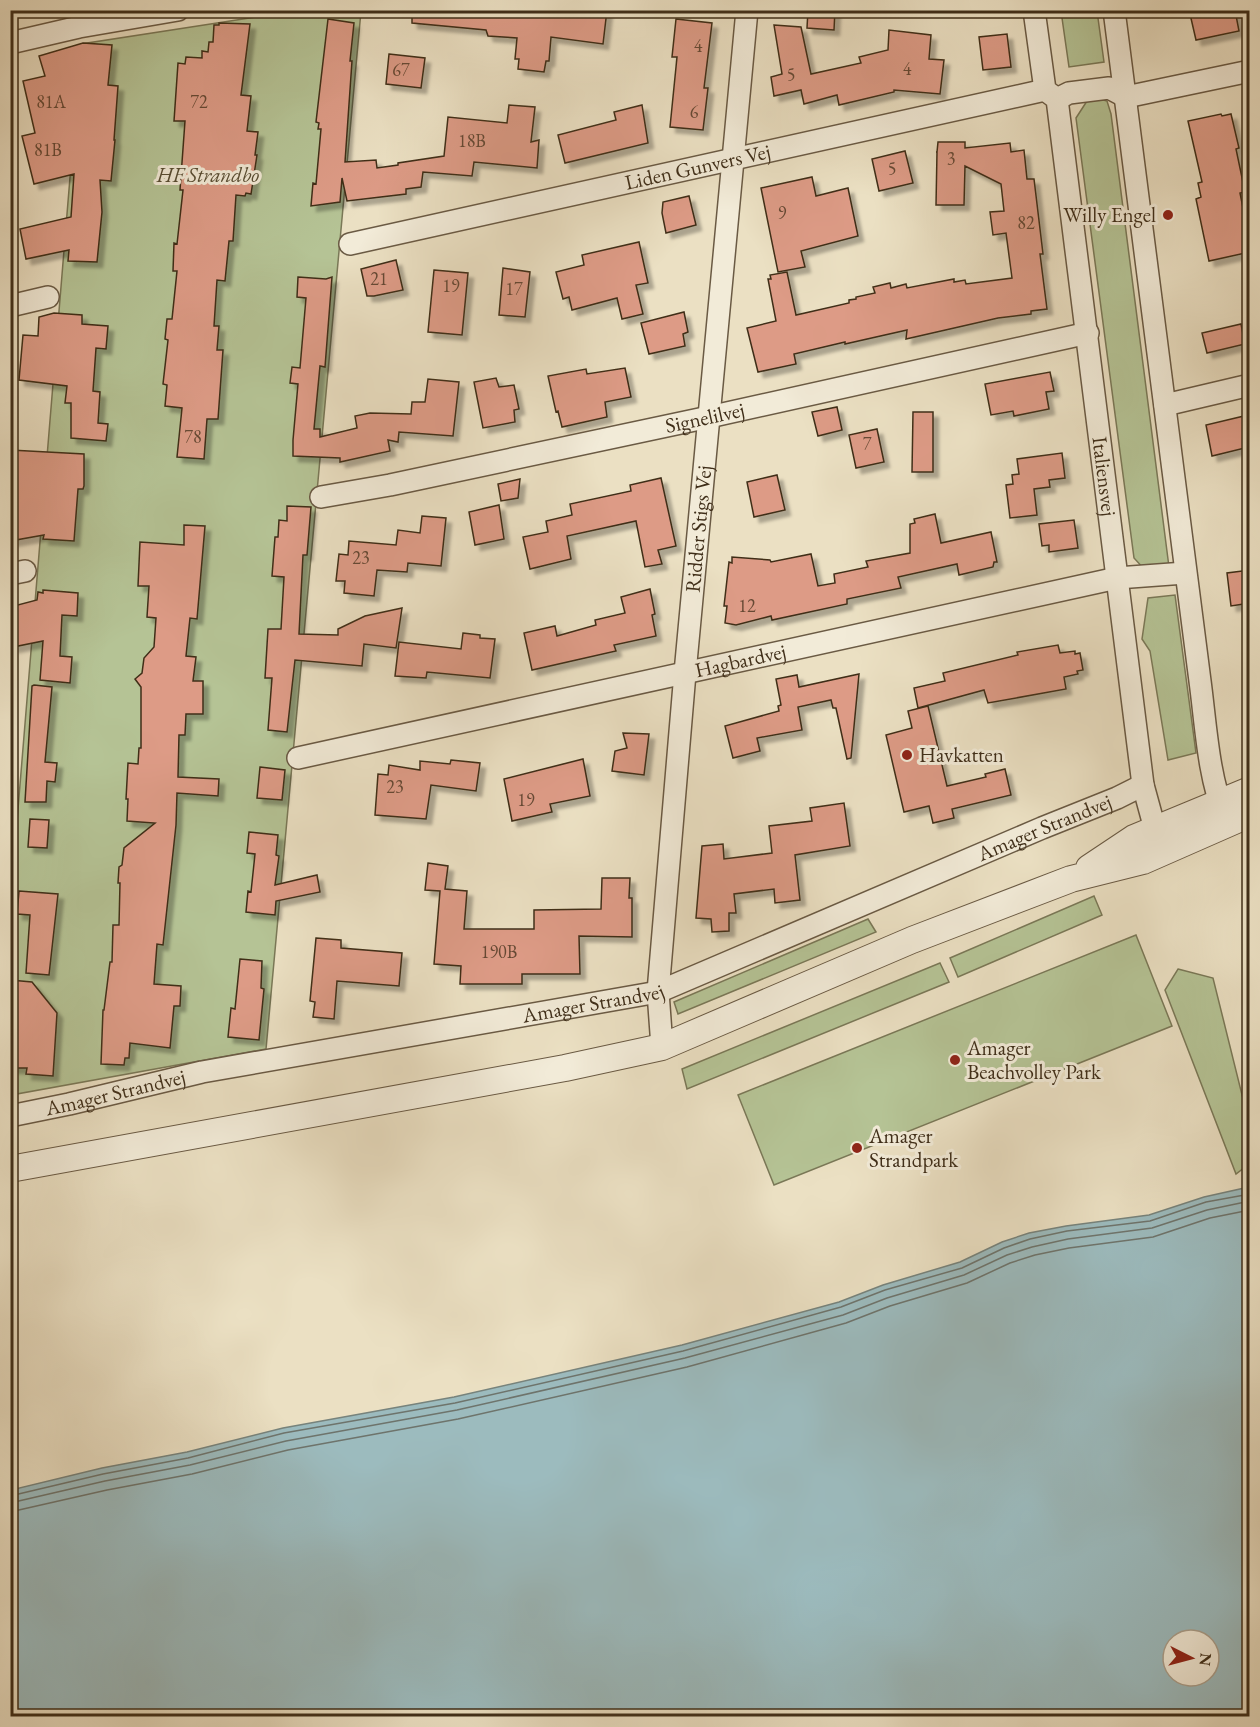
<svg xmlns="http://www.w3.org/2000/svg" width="1260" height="1727" viewBox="0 0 1260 1727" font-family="'EB Garamond',serif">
<defs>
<filter id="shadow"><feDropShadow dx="5.5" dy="5.5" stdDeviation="1.5" flood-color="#0004"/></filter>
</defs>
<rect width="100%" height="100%" fill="#ebe0c3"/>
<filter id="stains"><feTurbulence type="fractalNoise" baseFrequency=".00333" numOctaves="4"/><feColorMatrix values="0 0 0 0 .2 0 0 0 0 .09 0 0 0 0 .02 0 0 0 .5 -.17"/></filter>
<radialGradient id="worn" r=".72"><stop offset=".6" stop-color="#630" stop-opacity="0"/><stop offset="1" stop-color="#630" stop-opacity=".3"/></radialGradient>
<path fill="#b5c395" stroke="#7a7857" stroke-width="1.5" d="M294 11H361L266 1049 11 1095V894L81 44Z
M1061 11H1097L1104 62 1069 67Z
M1096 98 1107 101 1111 114 1169 567 1145 570 1134 558 1076 118 1087 101Z
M1175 595 1196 753 1168 760 1150 651 1142 639 1148 598Z
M1094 896 1102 915 958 977 950 958Z
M868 919 876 932 678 1014 674 1002Z
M1136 935 1172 1026 774 1185 738 1095Z
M940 963 949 982 687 1089 682 1069Z
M1178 969 1213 978 1249 1123V1164L1236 1174 1165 990Z"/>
<path fill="#9cbbbe" stroke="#77837c" stroke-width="1.5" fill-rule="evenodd" d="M1249 1187V1716H11V1490L102 1468 187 1452 283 1428 454 1397 682 1345 839 1302 883 1285 960 1262 1002 1242 1029 1233 1066 1226 1149 1215 1204 1197ZM1173 1640H1209V1676H1173Z"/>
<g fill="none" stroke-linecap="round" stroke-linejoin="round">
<path stroke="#6e746c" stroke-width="1.5" d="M10 1496 103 1474 188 1458 284 1433 455 1403 683 1351 841 1307 885 1290 962 1268 1004 1248 1030 1239 1067 1231 1150 1221 1206 1202 1250 1194
M10 1503 105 1481 190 1465 286 1441 457 1410 685 1358 843 1315 887 1298 964 1275 1007 1255 1032 1247 1068 1239 1152 1228 1207 1210 1250 1201
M10 1512 107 1490 192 1474 288 1450 458 1419 687 1367 846 1323 890 1306 967 1283 1010 1263 1035 1255 1069 1248 1153 1237 1210 1218 1250 1210"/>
</g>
<path fill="#dd9b86" stroke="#3f2e19" stroke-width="1.5" filter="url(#shadow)" d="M412 10H607L603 44 551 37 549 61H546L544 72 518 69 519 59H515L517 38 488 36 486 30 412 23Z
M808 10H835L834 30 807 28Z
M1206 10H1235L1239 31 1196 40 1190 14Z
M328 19 354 23 350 61H352L345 162 376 160 377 168 398 165V163L444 156 448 117 507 123 509 105 535 107 531 142 539 140 537 168 474 162 472 176 423 172 421 187 406 189V194L347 201 342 178 340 202 311 206 313 183 316 184 321 129H318L319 123 316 122Z
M676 19 712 23 704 88H708L703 130 670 127 677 57H672Z
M219 23 250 24 241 95 251 96 247 131 258 132 255 155H257L251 194 246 193 245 196 236 195 233 241H229L225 281 217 280 214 326H219L217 350H223L218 419H207L204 459 177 457 182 408 165 406 167 385 163 384 168 340 165 339 167 319H172L177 271H173L174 243 177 244 183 190H180L185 121H174L178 63 185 64 186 57 202 58V51L208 52 209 42H213L214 25H219Z
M774 25 801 27 811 74 861 63 859 57 888 50 889 30 931 35 929 59 944 60 940 94 894 90V92L839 105 837 95 804 104 801 90 774 96 771 77 782 74Z
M1007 34 1011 67 983 70 979 37Z
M83 43 112 45 108 85 118 86 114 140H115L111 181 100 180 102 212 97 262 68 261 69 250 26 259 20 229 71 217 74 174 34 184 22 136 35 133 23 81 45 76 39 56Z
M389 54 425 58 421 88 386 84Z
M642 105 648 143 565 163 558 135 616 120 614 112Z
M1221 114 1222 116 1231 114 1239 148 1236 149 1245 192 1240 193 1250 243V252L1209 261 1196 199 1201 197 1198 183 1202 182 1188 121Z
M938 142H965V148L1010 143 1011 152 1024 150 1027 179H1034L1043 254H1040L1047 309 1031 311V314L998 318 906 339 907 330 845 344V342L794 354 796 364 758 372 747 328 776 321 768 279H771L770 275 787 272 796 315 849 303V300L856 299V297L875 293 873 287 890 283 891 288 906 284 907 288 954 279V282L965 280 966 284 1012 278 1006 233 993 235 990 212 1004 211 1001 184 965 166 964 205H936L937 152H936H937Z
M905 151 913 183 879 191 872 159Z
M812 177 816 196 848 188 858 236 801 251 805 267 778 272 761 188Z
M689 196 696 225 666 233 662 213 663 202Z
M639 242 648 283 636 285 643 314 622 319 617 298 572 310 569 297 563 299 556 272 584 265 582 255Z
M396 260 403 290 374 296H367L361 269Z
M503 268 530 272 525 317 499 315Z
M434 270 468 273 462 335 428 332Z
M298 277 326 279 332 277 325 367 320 366 314 429H320V437L357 428 355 416 370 413 411 414 412 402H425L428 379 459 382 453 436 399 432 398 442 388 440 390 451 340 462V458L293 456V440L298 384 290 383 292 367 300 368 306 298 297 297Z
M684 312 688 332 683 334 685 346 649 354 641 323Z
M54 313 82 315V324L108 326 106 349 96 348 93 391 100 392 98 423 108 424 106 441 71 438V403H65L67 386 19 380 23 335 38 336 39 317Z
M1241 324 1245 344 1207 353 1202 333Z
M625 368 631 397 605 402 607 417 562 427 558 411 556 412 548 376 586 369 587 374Z
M1050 372 1054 391 1046 392 1049 409 1014 416 1013 411 991 415 985 384Z
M496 378 499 387 514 385 519 409 514 410 515 422 483 428 474 382Z
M837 407 842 430 818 436 812 412Z
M913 412H933V472H912Z
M1244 416 1249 447 1212 456 1206 425Z
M877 429 884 462 856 468 849 435Z
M10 450 84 454V486L83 489H78L74 541 43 539 44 535 10 541Z
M1062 453 1065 478 1049 480 1050 487 1034 489 1037 515 1010 518 1006 485 1013 484 1012 475 1019 474 1017 459Z
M777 475 785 510 754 517 747 482Z
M661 478 676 546 658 550 662 564 645 567 636 521 567 536 571 559 530 569 523 537 548 532 546 521 572 515 570 504 631 491 630 485Z
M520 479 518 498 501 501 498 484Z
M499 505 504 539 475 545 469 512Z
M287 506 311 507 307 555H303L299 634 338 635V629L365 616 402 608 396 648 364 644 362 666 295 660 287 732 268 730 272 678H265L268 629H281L284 577 272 576 275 537H278L279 520 287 521Z
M935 514 941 543 991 532 997 562H994L993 567 959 575 957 564 898 577 901 588 847 599V604L772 620 771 616 736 625 725 623 727 606H724L729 562 732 563V557L770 560 771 562 811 554 818 586 835 583 834 574 868 567 866 561 910 553V524L915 523 914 519Z
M422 516 446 518 441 566 408 563 407 572 377 570 374 596 344 593 345 581H336L339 554 348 555 349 541 396 545 398 530 420 533Z
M1074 520 1078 548 1049 552V545L1042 546 1039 524Z
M184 525 205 526 197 619 190 618 186 656 196 657 193 681H203V714H186L185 735H179L178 777 219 779 218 796 177 793 176 825 163 945 157 944 154 984 181 986 180 1006H174L170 1048 130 1043 129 1058H125L124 1065 101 1064 103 1010H104L110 962H112L113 925H119L120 883H118L119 867 122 865 124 848 155 823 127 821 128 799H126L128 763 138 764 139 748H141V687L135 679 142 673 144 658 154 647 156 618 147 617 149 586H138L140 542 184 545Z
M1250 570V603L1231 606 1227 573Z
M650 589 655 614 652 615 656 636 614 645 616 651 532 670 524 633 555 626 557 636 596 625 595 620 625 613 621 597Z
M43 590 78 593 77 616 62 615 60 656 72 657 70 683 40 680 43 641 13 647 12 640H10V607L37 600 38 592 43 593Z
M463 633 480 635V638L495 639 490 678 427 672 426 678 395 676 399 642 461 649Z
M1058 645 1060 653 1075 651V654L1080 653 1083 670 1077 671 1078 674 1064 677 1066 689 988 703 984 690 918 708 914 688 945 681 943 673 1018 655 1017 652Z
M859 674 851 758 847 759 836 708H833L831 700 798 707 802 730 757 738 760 751 733 758 725 726 779 711 778 706 781 705 776 679 797 675 799 687Z
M34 685 52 687 45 762 57 763 55 782 47 781 46 802H25L32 686Z
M928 706 947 786 986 777 985 774 1005 769 1011 795 952 809 954 818 933 823 929 806 904 812 886 735 912 728 908 711Z
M623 733 649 734 644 775 612 771 615 751 627 748Z
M583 759 590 796 550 804 552 812 512 821 504 779Z
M451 760 480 763 476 791 431 785 426 819 375 815 378 774 388 775 389 765 420 770V761L450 764Z
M260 767 285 770 282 800 257 798Z
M844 803 850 846 795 855 800 900 775 903 774 889 734 894 736 913H729V931L712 932 711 919 696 918 702 846 723 844 724 859 772 853 769 826 812 821 810 808Z
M30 819 49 820 47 848 28 847Z
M249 832 278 835 276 855 279 856 275 885 317 875 320 892 276 901 275 915 246 912 248 891 251 892 255 854 247 853Z
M428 863 448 866 445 889 467 891 464 929H534V910L601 909 602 878H630L629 898H632V937L579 936 580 974H522V984H460L461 966 434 964 440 891 425 890Z
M19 891 58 894 49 975 26 973 30 915 17 914Z
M316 938 341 940V948L402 953 399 986 337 981 334 1019 313 1017 315 1002 310 1001Z
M240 959 262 961 261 988 264 989 259 1040 228 1037 231 1008 235 1009Z
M10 980 32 982 57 1013 53 1076 26 1074 27 1068H10Z"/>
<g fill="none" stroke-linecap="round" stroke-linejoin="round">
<g stroke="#6a5a44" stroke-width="24">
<g id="minor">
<path id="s1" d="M1034 10 1045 90 1057 99 1143 785 1152 818 1162 843"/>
<path d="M1114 10 1200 681C1206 726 1208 775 1225 817"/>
<path d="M10 43 79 27 178 10"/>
<path d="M1057 99 1069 93 1109 88 1126 97 1250 71"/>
<path id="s2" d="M350 244 1045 90"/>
<path d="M10 306 48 297"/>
<path d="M1165 405 1250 385"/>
<path id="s3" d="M321 497 390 485 709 417 1088 333"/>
<path d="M10 574 25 571"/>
<path id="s4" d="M298 758 1117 578 1185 573"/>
<path id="s5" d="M662 1047 658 992 685 673 747 10"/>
<path id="s6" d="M10 1116 69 1104 202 1072 658 992 1042 828 1117 798 1143 785"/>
</g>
</g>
<g stroke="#6a5a44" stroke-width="28">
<path id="tertiary" d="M1089 868 1134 838 1250 790
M10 1169 565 1068 662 1047 912 940 1071 879 1143 861 1250 814"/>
</g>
<use href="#minor" stroke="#f2ebd8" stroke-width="21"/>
<use href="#tertiary" stroke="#f2ebd8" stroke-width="26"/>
<path stroke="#3f2e19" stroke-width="4.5" stroke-dasharray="10 10" stroke-linecap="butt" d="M10 12 19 10"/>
</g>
<g fill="#8f2418" stroke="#f2ebd8" stroke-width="2">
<circle cx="1168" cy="215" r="6"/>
<circle cx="907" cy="755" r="6"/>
<circle cx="955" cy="1060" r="6"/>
<circle cx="857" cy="1148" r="6"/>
</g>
<g text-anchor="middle" stroke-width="6" stroke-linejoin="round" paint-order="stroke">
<g font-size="18" fill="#664934">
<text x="698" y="52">4</text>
<text x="907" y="75">4</text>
<text x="401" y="76">67</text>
<text x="791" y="81">5</text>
<text x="51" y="108">81A</text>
<text x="199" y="108">72</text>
<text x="694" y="118">6</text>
<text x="472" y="147">18B</text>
<text x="48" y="156">81B</text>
<text x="951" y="165">3</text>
<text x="892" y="175">5</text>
<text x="782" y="219">9</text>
<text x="1026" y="229">82</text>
<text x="379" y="285">21</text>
<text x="451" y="292">19</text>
<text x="514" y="295">17</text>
<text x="193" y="443">78</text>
<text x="867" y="450">7</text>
<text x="361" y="564">23</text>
<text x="747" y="612">12</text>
<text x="395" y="793">23</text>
<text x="526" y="806">19</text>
<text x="499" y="958">190B</text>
</g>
<g font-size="21" fill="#3f2e19" stroke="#f2ebd8">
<text dy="7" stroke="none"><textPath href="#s2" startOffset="356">Liden Gunvers Vej</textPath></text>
<text dy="7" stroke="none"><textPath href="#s3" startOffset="392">Signelilvej</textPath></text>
<text dy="7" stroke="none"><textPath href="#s1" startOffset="476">Italiensvej</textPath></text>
<text dy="7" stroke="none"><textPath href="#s5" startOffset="520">Ridder Stigs Vej</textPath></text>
<text dy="7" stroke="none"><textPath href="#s4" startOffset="453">Hagbardvej</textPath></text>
<text dy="7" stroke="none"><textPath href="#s6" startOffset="1080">Amager Strandvej</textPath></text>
<text dy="7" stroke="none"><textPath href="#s6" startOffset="594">Amager Strandvej</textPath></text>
<text dy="7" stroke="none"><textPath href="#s6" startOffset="108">Amager Strandvej</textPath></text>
</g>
<g font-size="21" font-style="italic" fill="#574c32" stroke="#f2ebd8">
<text x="208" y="182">HF Strandbo</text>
</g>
<g font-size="21" fill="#3f2e19" stroke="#f2ebd8" text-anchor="start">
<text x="1156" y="222" text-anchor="end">Willy Engel</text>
<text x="919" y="762">Havkatten</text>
<text x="967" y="1055">Amager<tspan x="967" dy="24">Beachvolley Park</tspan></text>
<text x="869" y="1143">Amager<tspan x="869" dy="24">Strandpark</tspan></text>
</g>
</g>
<rect width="1260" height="1727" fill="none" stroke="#ebe0c3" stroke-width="36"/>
<rect x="12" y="12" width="1236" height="1703" fill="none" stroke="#3f2e19" stroke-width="3"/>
<rect x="18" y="18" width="1224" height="1691" fill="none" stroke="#3f2e19" stroke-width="1.5"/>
<g transform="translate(1191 1658) rotate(96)"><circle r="28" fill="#f2ebd8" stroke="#aa9f8c" stroke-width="1.5"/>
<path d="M0-4.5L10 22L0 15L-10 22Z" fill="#8f2418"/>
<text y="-9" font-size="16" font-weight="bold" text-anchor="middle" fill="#3f2e19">N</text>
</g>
<rect width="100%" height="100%" filter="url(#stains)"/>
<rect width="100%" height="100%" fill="url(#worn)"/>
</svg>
